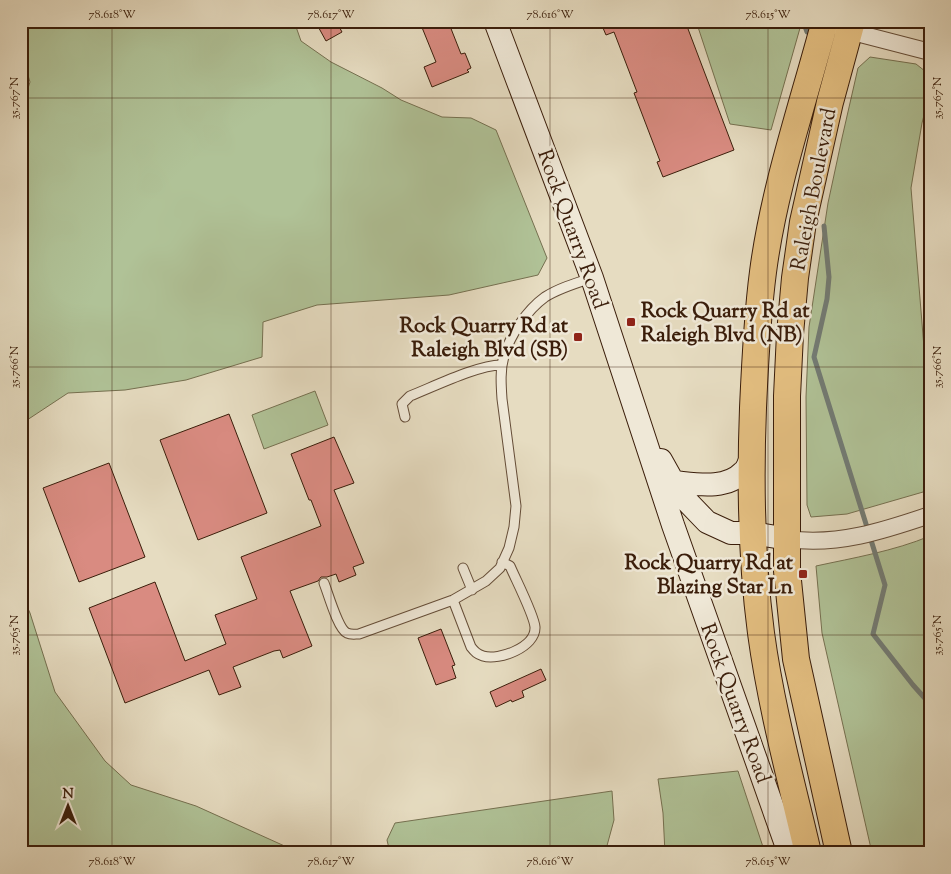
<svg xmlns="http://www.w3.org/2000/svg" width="951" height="874" viewBox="0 0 951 874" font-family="'Sorts Mill Goudy',serif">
<rect width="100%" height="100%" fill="#e6dcc1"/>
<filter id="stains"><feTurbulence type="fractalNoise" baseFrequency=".004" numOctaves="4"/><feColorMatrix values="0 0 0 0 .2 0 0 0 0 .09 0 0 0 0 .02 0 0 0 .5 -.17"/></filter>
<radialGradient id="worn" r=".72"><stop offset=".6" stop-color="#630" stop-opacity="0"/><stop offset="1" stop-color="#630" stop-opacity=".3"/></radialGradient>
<path fill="#b0c297" stroke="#757050" d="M21 21H294L301 41 331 62 382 88 401 100 442 117 471 118 496 130 547 258 538 275 449 295 317 305 263 322 262 357 186 380 125 390 68 393 21 424V110L30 82 21 52Z
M696 21H802L771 130 730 124Z
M870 57 916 64 930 75V92L922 123 911 188 925 360 930 383V490L847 514 811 517 807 505 806 397 809 327 828 203 842 138 858 68Z
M315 391 328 425 264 449 252 415Z
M930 536V853H872L822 633 816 566C853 558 894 551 930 536Z
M21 593 30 613 55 692 105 761 131 785 196 806 289 848 296 853H21Z
M738 771 765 853H665L663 813 658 779Z
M612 791 614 820 605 853H390L387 840 395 823Z"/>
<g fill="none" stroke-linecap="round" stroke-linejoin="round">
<path stroke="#727b74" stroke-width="5" d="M803 21 807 32
M824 226 829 277 827 299 814 357 885 585 873 634 913 685 930 704"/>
</g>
<path fill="#d98b81" stroke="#3a1d0a" d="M315 21H336L342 32 326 41Z
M431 21H448L461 54 465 53 471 68 467 70 469 72 432 87 424 67 436 62 421 25Z
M600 21H685L734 150 663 177 657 162 660 161 634 93 637 92 614 32 606 35Z
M229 414 267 513 198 540 160 440Z
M334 437 354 483 334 490 364 563 353 567 356 575 339 582 336 574 327 577H321L318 581 290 591 312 646 283 658 280 650 274 651 233 667 241 687 219 695 209 670 125 703 89 608 155 582 185 661 226 644 215 615 257 599 241 557 321 526 311 500H309L291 454Z
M109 463 145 557 79 582 43 488Z
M441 629 455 665 452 666 456 678 436 685 418 638Z
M541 669 546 680 522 691 524 697 512 702 511 700 496 707 490 692Z"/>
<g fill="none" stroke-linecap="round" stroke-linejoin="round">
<g stroke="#654d38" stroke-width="11">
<path id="lane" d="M405 417 402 404 410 396C433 387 480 364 502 365
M463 568 472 590
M324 583C328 593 338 629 347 633 351 635 355 634 359 634L453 600 486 581 500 568 509 548 514 527 516 506 502 399C501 384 500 370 504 356 510 335 527 310 545 297 559 288 576 283 592 278
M453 600 471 647C475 652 477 654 483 656 499 661 536 647 535 627 534 615 516 580 510 566L502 562"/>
</g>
<g stroke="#654d38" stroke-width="18">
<path id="street" d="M841 29 930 52
M788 539C837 546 883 531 930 515"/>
</g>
<g stroke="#3a1d0a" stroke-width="24">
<path id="secondary" d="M495 21 592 278 673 525 789 853
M661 460 680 494 707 522 731 533H752L788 539
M674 482C696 484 726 490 743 472 747 469 749 462 751 458"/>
</g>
<g stroke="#3a1d0a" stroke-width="28">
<path id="primary" d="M808 853C791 780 771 707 761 633 751 557 750 485 753 408 755 363 757 317 763 272 774 187 803 104 825 21
M839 853 796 659 787 571V396L790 334 795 278 803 222 830 102 852 21"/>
</g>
<use href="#lane" stroke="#efe8d7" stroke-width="9"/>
<use href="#street" stroke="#efe8d7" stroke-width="16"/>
<use href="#secondary" stroke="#efe8d7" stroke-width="22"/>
<use href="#primary" stroke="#e3be80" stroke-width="26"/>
</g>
<path fill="none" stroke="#3a1d0a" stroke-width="1" stroke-opacity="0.45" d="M112 21V853M331 21V853M550 21V853M768 21V853M21 98H930M21 367H930M21 635H930"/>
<g fill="#8f2418" stroke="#efe8d7" stroke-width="2">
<rect x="626" y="317" width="10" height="10" rx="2.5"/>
<rect x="573" y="332" width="10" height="10" rx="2.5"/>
<rect x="798" y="569" width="10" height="10" rx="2.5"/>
</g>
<g text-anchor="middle" stroke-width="5" stroke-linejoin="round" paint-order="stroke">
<g font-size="21" fill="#3a1d0a" stroke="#efe8d7">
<text transform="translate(813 189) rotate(-79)" y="7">Raleigh Boulevard</text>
<text transform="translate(573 229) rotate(70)" y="7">Rock Quarry Road</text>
<text transform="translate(736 703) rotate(70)" y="7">Rock Quarry Road</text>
</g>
<g font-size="21" font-weight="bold" fill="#3a1d0a" stroke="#efe8d7" text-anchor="end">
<text x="641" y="317" text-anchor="start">Rock Quarry Rd at<tspan x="641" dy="24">Raleigh Blvd (NB)</tspan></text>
<text x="568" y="332">Rock Quarry Rd at<tspan x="568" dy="24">Raleigh Blvd (SB)</tspan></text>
<text x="793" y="569">Rock Quarry Rd at<tspan x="793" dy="24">Blazing Star Ln</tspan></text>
</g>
</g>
<rect width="951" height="874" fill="none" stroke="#e6dcc1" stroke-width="55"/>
<g transform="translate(68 806)" stroke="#efe8d7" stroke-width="4" paint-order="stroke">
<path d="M0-4L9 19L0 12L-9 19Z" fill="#3a1d0a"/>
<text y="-8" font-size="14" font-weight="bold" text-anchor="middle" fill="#3a1d0a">N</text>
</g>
<rect x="28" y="28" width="896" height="818" fill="none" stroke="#3a1d0a" stroke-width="2"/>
<g font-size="12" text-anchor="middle" fill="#3a1d0a">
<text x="112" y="18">78.618°W</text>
<text x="331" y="18">78.617°W</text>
<text x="550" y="18">78.616°W</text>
<text x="768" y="18">78.615°W</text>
<text transform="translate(14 98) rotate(-90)" y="4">35.767°N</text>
<text transform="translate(937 98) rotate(-90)" y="4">35.767°N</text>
<text transform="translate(14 367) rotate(-90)" y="4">35.766°N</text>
<text transform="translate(937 367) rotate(-90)" y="4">35.766°N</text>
<text transform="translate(14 635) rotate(-90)" y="4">35.765°N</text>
<text transform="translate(937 635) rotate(-90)" y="4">35.765°N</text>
<text x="112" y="865">78.618°W</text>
<text x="331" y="865">78.617°W</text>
<text x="550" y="865">78.616°W</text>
<text x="768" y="865">78.615°W</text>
</g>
<rect width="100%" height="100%" filter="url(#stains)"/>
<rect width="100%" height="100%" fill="url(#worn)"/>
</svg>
